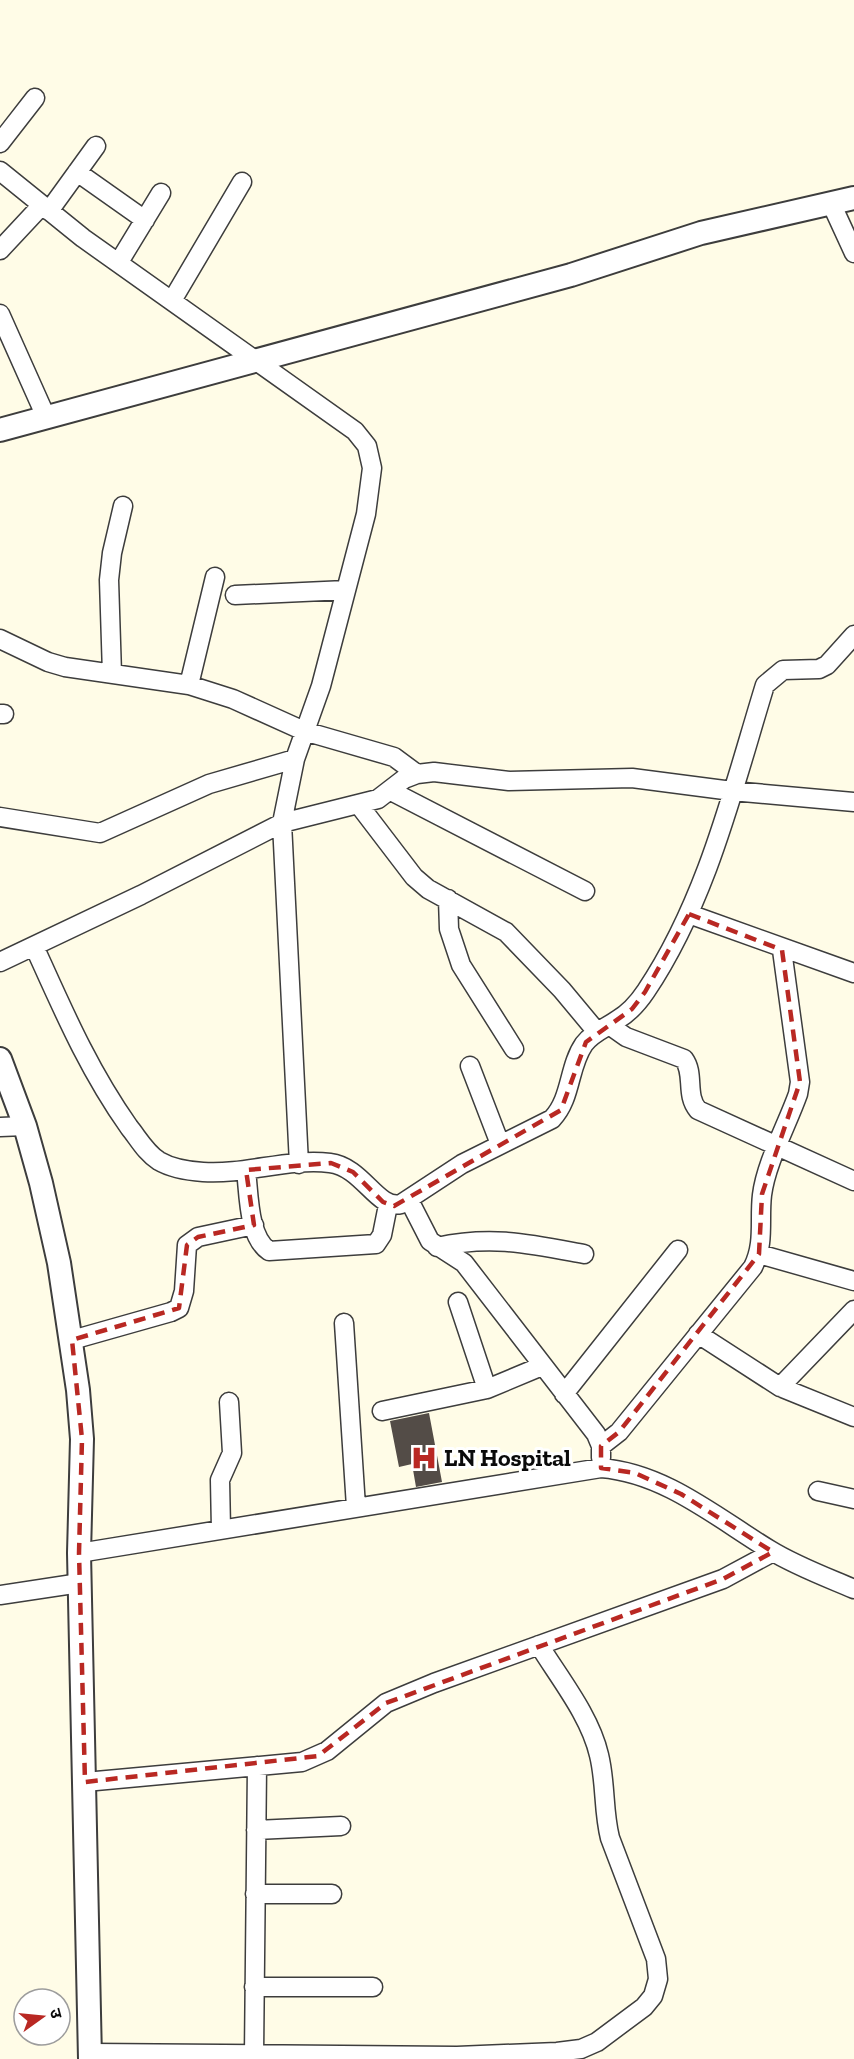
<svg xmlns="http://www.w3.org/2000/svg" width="854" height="2059" viewBox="0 0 854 2059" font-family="'Zilla Slab','Noto Sans Devanagari',serif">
<rect width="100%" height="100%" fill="#fffce7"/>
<path fill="#534c47" d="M429 1413 442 1482 416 1487 412 1464 399 1467 390 1421Z"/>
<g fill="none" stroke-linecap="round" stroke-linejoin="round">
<g stroke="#3d3d3d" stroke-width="21">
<path id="minor" d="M0 143 35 98
M0 171 83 238 355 431 367 446 372 468 366 514 321 686 295 759 282 823 299 1164
M77 172 145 220
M831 203 854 253
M49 211 96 146
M0 250 42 205
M119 262 161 193
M173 299 242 182
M0 314 46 417
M235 595 346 590
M0 639 48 662 65 667 189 685 233 699 304 731 394 757 417 774
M112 674 109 580 112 553 123 506
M189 685 215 577
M0 714H4
M391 791 585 891
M359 805 414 877 428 889 506 932 562 990 597 1032
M0 817 100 833 209 784 295 759
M448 899 449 929 461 965 514 1049
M689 914 854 973
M34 946C63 1010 88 1069 129 1127 138 1138 146 1153 159 1161 171 1168 188 1171 203 1172 245 1175 288 1158 330 1163 363 1167 377 1210 401 1204L462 1164 552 1119C572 1098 568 1067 584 1044 593 1032 606 1028 617 1020 629 1013 638 1003 646 991 707 900 733 789 765 685L783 670 819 669 827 665 854 635
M0 962 141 895 282 823 378 799 404 779 417 774 434 772 509 781 632 778 732 791 854 802
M609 1025 626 1037 684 1059C695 1074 685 1095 698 1110L854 1181
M470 1066 500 1144
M0 1127 25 1126
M246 1170C249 1194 248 1237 269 1251L376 1244 382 1235 388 1205
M409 1200 430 1241 464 1263 596 1434 601 1446V1458
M437 1247C492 1235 530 1244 584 1254
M759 1254 854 1281
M458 1302 487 1389
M344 1323 356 1507
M698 1334 780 1387 854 1417
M72 1340 171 1312 179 1308 184 1291 187 1245 198 1237 254 1225
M780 1387 854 1310
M564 1394 678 1250
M382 1411 487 1389 542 1366
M601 1446 619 1432 753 1267C765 1243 759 1220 762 1195 766 1163 787 1125 798 1094L800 1082 782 950
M818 1491 854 1499
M221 1529 220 1480 232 1453 229 1402
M79 1553 601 1468C665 1473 717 1518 770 1550 796 1566 826 1577 854 1589
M0 1595 80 1583
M85 1782 302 1762 327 1751 386 1703 434 1683 723 1579 773 1552
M256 1830 341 1826
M255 1894H332
M254 1987H373
M90 2053 457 2056 557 2052 581 2049 597 2042 644 2007 653 1996 658 1979 656 1959 610 1838C603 1811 606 1783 599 1755 590 1716 560 1679 539 1645
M254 2055 257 1766"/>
</g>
<g stroke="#3d3d3d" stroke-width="26">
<path id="tertiary" d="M0 430 571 275 701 233 854 198
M0 1059 25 1126 41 1183 59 1263 78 1390 82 1439 79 1553 90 2059"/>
</g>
<use href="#minor" stroke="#fff" stroke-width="18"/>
<use href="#tertiary" stroke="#fff" stroke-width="22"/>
</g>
<path fill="none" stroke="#b92823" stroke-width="4.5" stroke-dasharray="12 8" stroke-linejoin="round" d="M689 914 782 950 800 1082 762 1194 759 1254 619 1432 601 1446V1468L635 1473 681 1494 773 1552 723 1579 386 1703 318 1756 85 1782 79 1553 82 1439 72 1340 179 1308 187 1245 198 1237 254 1225 246 1170 331 1163 353 1172 383 1202 394 1206 561 1110 586 1042 632 1009 645 992Z"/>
<defs>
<g id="hospital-bare" transform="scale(2.07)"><path d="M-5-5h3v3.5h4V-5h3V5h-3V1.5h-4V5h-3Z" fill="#b92823" stroke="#fff" stroke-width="2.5" paint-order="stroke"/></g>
</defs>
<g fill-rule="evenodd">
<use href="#hospital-bare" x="424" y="1458"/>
</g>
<g text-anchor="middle" stroke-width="6" stroke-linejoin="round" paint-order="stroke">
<g font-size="24" font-weight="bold" fill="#0a0a0a" stroke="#fff" text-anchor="start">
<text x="444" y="1466">LN Hospital</text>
</g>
</g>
<g transform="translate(42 2017) rotate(75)"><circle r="28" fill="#ffffff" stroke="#9d9d9d" stroke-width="1.5"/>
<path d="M0-4.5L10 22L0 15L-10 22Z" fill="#b92823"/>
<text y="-9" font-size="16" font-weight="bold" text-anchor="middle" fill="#0a0a0a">उ</text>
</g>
</svg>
